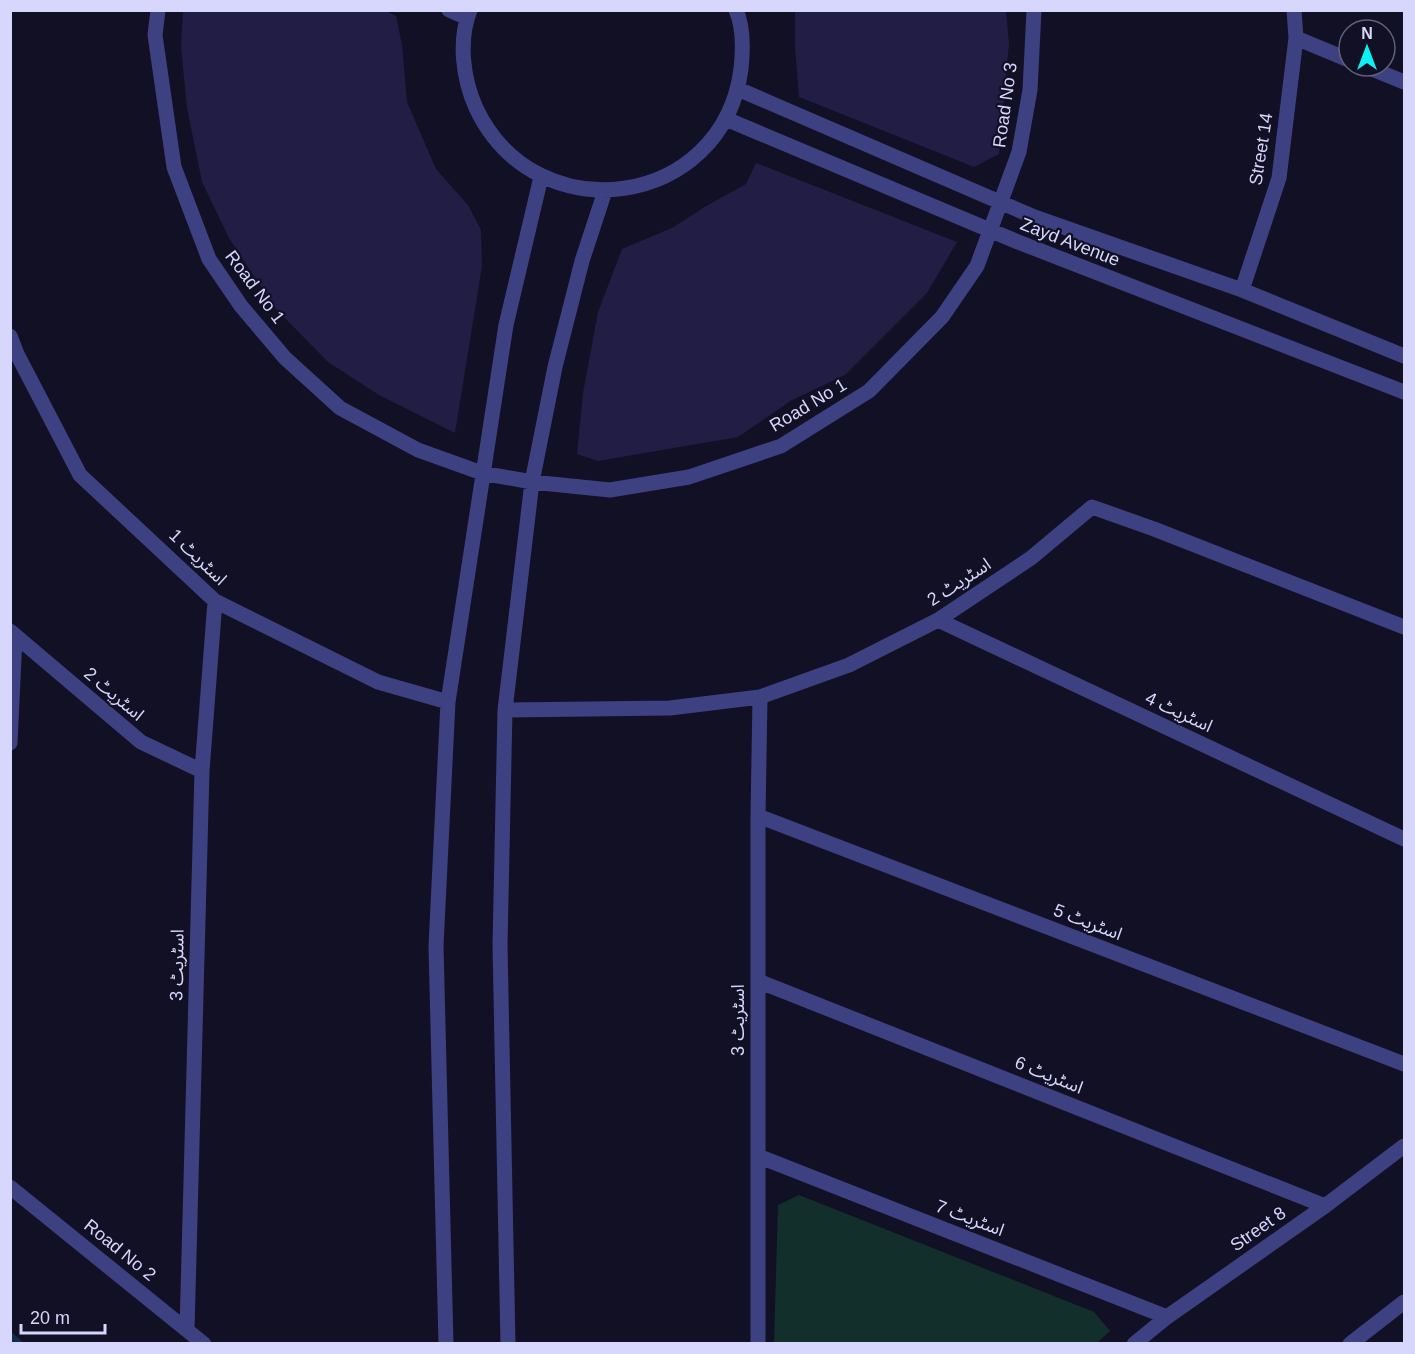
<svg xmlns="http://www.w3.org/2000/svg" width="1415" height="1354" viewBox="0 0 1415 1354" font-family="Helvetica,'Noto Sans Arabic',sans-serif">
<rect width="100%" height="100%" fill="#121025"/>
<path fill="#132f2c" d="M799 1195 1094 1312 1110 1331 1096 1344 774 1343 778 1205Z"/>
<g fill="none" stroke-linecap="round" stroke-linejoin="round">
<path stroke="#112b49" stroke-width="8" d="M10 1336 19 1344"/>
</g>
<path fill="#211d45" d="M183 10H384L396 16 402 45 407 102 436 169 468 205 481 230 482 266 455 433 379 395 328 362 274 307 229 238 202 182 187 108 181 47Z
M795 10H1006L1009 43 999 154 974 167 799 97 795 45Z
M756 163 957 242 927 293 845 375 792 400 738 437 598 461 577 454 583 393 598 312 622 249 672 228 708 205 746 184Z"/>
<g fill="none" stroke-linecap="round" stroke-linejoin="round">
<path stroke="#3d4182" stroke-width="15" d="M158 10 155 35 174 167 209 259 241 306 285 358 340 408 418 450 482 473 532 482 610 490 689 477 781 446 869 391 942 317 977 266 1019 152 1030 90 1034 10
M449 10 467 18
M470 10C458 41 463 79 476 108 536 235 723 208 741 69 743 51 744 28 736 10
M1296 38 1349 60
M1365 66 1404 82
M738 89 1032 216 1242 290 1404 356
M726 119 1018 242 1404 392
M1242 290 1279 178 1296 38 1294 10
M10 336 17 354 80 475 215 601 378 682 448 702
M938 620 1404 839
M10 631 141 742 202 771
M505 710 670 708 760 697 849 665 938 620 1031 558 1092 507 1154 529 1404 627
M10 743 15 637
M758 816 1404 1064
M758 981 1325 1206
M758 1156 1167 1317
M10 1187 204 1344
M187 1330 202 771 215 601
M446 1344 436 946 448 702 506 325 541 177
M508 1344 500 945 505 710 532 482 555 367 582 261 605 191
M758 1344V816L760 697
M1134 1344 1167 1317 1325 1206 1404 1146
M1350 1344 1404 1302"/>
</g>
<g text-anchor="middle" stroke-width="4.5" stroke-linejoin="round" paint-order="stroke">
<g font-size="18" fill="#d7d6fd" stroke="#121025">
<text transform="translate(1005 105) rotate(-82)" y="6">Road No 3</text>
<text transform="translate(1261 149) rotate(-81)" y="6">Street 14</text>
<text transform="translate(1070 242) rotate(21)" y="6">Zayd Avenue</text>
<text transform="translate(255 287) rotate(53)" y="6">Road No 1</text>
<text transform="translate(808 405) rotate(-31)" y="6">Road No 1</text>
<text transform="translate(198 557) rotate(44)" y="6">اسٹریٹ 1</text>
<text transform="translate(959 582) rotate(-33)" y="6">اسٹریٹ 2</text>
<text transform="translate(114 694) rotate(40)" y="6">اسٹریٹ 2</text>
<text transform="translate(1179 712) rotate(25)" y="6">اسٹریٹ 4</text>
<text transform="translate(1088 922) rotate(21)" y="6">اسٹریٹ 5</text>
<text transform="translate(177 965) rotate(-89)" y="6">اسٹریٹ 3</text>
<text transform="translate(738 1020) rotate(-90)" y="6">اسٹریٹ 3</text>
<text transform="translate(1049 1075) rotate(22)" y="6">اسٹریٹ 6</text>
<text transform="translate(970 1218) rotate(21)" y="6">اسٹریٹ 7</text>
<text transform="translate(1258 1229) rotate(-35)" y="6">Street 8</text>
<text transform="translate(120 1250) rotate(39)" y="6">Road No 2</text>
</g>
</g>
<rect width="1415" height="1354" fill="none" stroke="#d7d6fd" stroke-width="24"/>
<g transform="translate(1367 48)"><circle r="28" fill="#121025" stroke="#615f7b" stroke-width="1.5"/>
<path d="M0-4.5L10 22L0 15L-10 22Z" fill="#0bf2f4"/>
<text y="-9" font-size="16" font-weight="bold" text-anchor="middle" fill="#d7d6fd">N</text>
</g>
<path d="M21 1324v9h84v-9" fill="none" stroke="#d7d6fd" stroke-width="3"/>
<text x="30" y="1324" font-size="18" fill="#d7d6fd" stroke="#121025" stroke-width="4.5" paint-order="stroke">20 m</text>
</svg>
